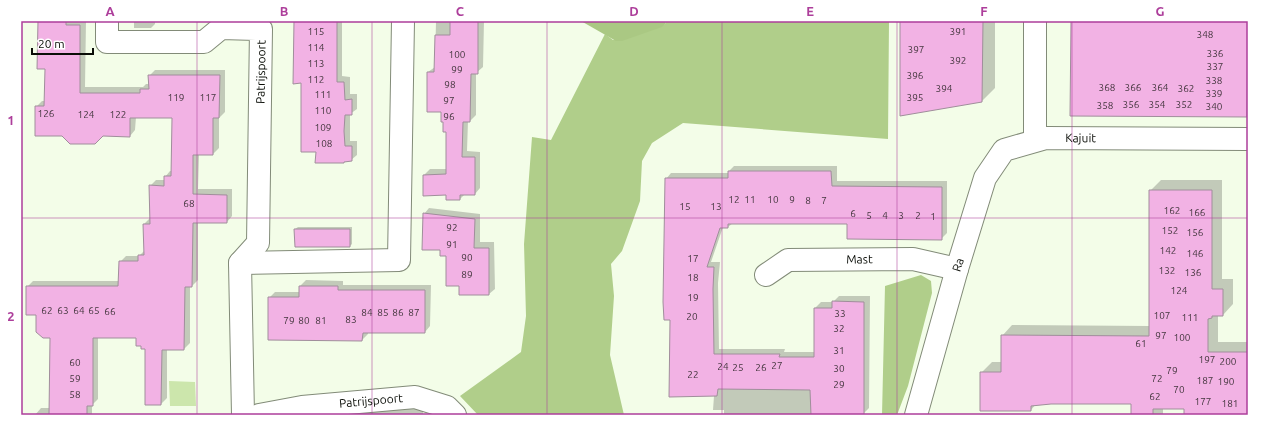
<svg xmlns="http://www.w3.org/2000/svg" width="1269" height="436" viewBox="0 0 1269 436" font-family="Ubuntu,sans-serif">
<rect width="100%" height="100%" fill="#f3fde8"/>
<path fill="#cce6ac" d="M169 381 195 382 196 406H170Z"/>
<path fill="#b0ce8a" d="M666 21H889L888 139 683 123 652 143 642 161 640 201 622 251 611 264 614 296 610 355 624 415H478L460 396 521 352 526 316 524 244 532 137 551 140 605 34 613 40 665 24Z
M921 275 931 281 932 293 908 386 897 415H882L885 286Z"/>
<path fill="#aac883" d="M581 21H666L665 24 662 27 622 41H616Z"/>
<path fill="#0003" d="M39 21H86L85 87H143L146 84H150L149 76 155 70H225V112L219 118V148L213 154H199L198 189H232V216L227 222H198V280L192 286H190V343L184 349H167V398L161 404 146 348 137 337H98V399L92 405V415H35L41 408H51V337L37 314 27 287 33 281H119L120 262 126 256H139L145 250 144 224 150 218V186L156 180H165V177L170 171H172L173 117H136L135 130 130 136 36 107 42 101H45L46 68Z
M134 21H155V24L151 28H134Z
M294 21H342V76L350 77V94H357V109L350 114V141H357V155L351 160 346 161 344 162 317 151 302 82Z
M436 21H484L483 67 476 73V115L470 121H468L467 151 480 152V188L475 194H465L460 199 447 194 424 175 430 169H447V131L442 111 428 72 435 67Z
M901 21H995V88L982 101Z
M1072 21H1248V115L1247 116Z
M734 166H837V181H947V233L941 239 848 223H733L728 227H723L711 262H720L718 283 719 349H785L784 352H815V308L821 302H833L839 296H870L869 408 863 414 724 415V410H713L714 396 671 319 666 179 671 173H729V171Z
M1161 180H1222V279H1233V304L1223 315H1218V342H1248V415H1185V408H1163V415H1132V403H1051L1036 404 1031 410 981 373 992 362H1002V336L1012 325 1150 326V191Z
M429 208 480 214V242H494L495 289 489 294H460V285L447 255 441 249 424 214Z
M298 227H352V244L350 246 295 229Z
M306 280 343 281V285H431L430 326 425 332H368V334L362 340 269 298 275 292H300V286Z
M358 409H423V415H352Z"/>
<path fill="#f2b2e4" stroke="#a08e9b" d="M38 21H66V25H80V93H140V89H149L148 75H220L219 118H213V155H193V194L227 195V223H193L192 287H185L184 350H162L161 405H145V349H141V346H136V338H93V406H87V415H49L50 338H43L36 332V315H26V286H118L119 261H138V255H144L143 224H150L149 185 164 186V176H171L172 118H130V137L103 136 95 144H70L62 136H35V106H44L45 69H37Z
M294 21H337V82H344L345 100 352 99V115H345L344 131 345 146H352V161L344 162V163H315L316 152H301V83L293 84Z
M450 21H478V74H471L470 122H463L462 157H475V195H460V200H446V195L423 196V175L446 174V132H443V122H441V112H427V72H434L435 35H450Z
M900 21H983L982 102 900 116Z
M1071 21H1248L1247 117 1070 116Z
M728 171H831L832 186 942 187V240L847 239V224H728V228H720L707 267H714L713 289 714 354H780L779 357H814V308H832V301L864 302V415H811L810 390 718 389 717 396 669 397 670 320H664L663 302 665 178H728Z
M1149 190H1212V289H1223V316H1212V318L1208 319V352H1248V415H1184V409H1153V415H1131V404H1051L1031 406V411H980V372H1001V335L1149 336Z
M423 213 475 219 474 248H489V295H459V286H446V256H440V250H422Z
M294 229H350V247H295Z
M299 286H338V290H425V333H363L362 341 268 340V297H299Z"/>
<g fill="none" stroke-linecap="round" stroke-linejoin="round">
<g stroke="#828b78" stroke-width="24">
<g id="minor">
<path d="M107 21V42H204L221 28 261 29 258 243 240 263 243 415"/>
<path d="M1035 140V21"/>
<path d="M240 263 399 260 403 21"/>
<path id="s1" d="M766 275 788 260 913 259 957 269"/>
<path id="s2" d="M259 415 302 407 415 397 447 407 455 415"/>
<path id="s3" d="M916 415 957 269 985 178 1004 150 1046 138 1248 139"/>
</g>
</g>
<use href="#minor" stroke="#fff" stroke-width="22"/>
</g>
<path fill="none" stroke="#ad3e9b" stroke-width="1" stroke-opacity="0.55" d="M197 21V415M372 21V415M547 21V415M722 21V415M897 21V415M1072 21V415M21 218H1248"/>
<g text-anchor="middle" stroke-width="3.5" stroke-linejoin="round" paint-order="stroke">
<g font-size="10" fill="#44363e">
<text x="316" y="35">115</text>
<text x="958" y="35">391</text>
<text x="1205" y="38">348</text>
<text x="316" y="51">114</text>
<text x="916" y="53">397</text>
<text x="1215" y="57">336</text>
<text x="457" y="58">100</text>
<text x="958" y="64">392</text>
<text x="316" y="67">113</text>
<text x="1215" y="70">337</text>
<text x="457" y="73">99</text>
<text x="915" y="79">396</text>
<text x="316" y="83">112</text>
<text x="1214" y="84">338</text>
<text x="450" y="88">98</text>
<text x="1107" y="91">368</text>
<text x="1133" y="91">366</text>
<text x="1160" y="91">364</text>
<text x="944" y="92">394</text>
<text x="1186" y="92">362</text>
<text x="1214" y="97">339</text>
<text x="323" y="98">111</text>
<text x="176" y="101">119</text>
<text x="208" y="101">117</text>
<text x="915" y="101">395</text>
<text x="449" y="104">97</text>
<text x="1131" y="108">356</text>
<text x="1157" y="108">354</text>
<text x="1184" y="108">352</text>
<text x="1105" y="109">358</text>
<text x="1214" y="110">340</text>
<text x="323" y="114">110</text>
<text x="46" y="117">126</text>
<text x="86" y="118">124</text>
<text x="118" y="118">122</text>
<text x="449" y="120">96</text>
<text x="323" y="131">109</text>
<text x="324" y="147">108</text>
<text x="734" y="203">12</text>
<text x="750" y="203">11</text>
<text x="773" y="203">10</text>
<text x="792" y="203">9</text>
<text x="808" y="204">8</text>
<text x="824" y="204">7</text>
<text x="189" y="207">68</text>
<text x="685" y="210">15</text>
<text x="716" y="210">13</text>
<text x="1172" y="214">162</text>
<text x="1197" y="216">166</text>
<text x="853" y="217">6</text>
<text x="869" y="219">5</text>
<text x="885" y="219">4</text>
<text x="901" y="219">3</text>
<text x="918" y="219">2</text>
<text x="933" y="220">1</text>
<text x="452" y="231">92</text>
<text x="1170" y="234">152</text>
<text x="1195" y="236">156</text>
<text x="452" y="248">91</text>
<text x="1168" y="254">142</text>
<text x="1195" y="257">146</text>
<text x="467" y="261">90</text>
<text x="693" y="262">17</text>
<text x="1167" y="274">132</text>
<text x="1193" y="276">136</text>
<text x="467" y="278">89</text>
<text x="693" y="281">18</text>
<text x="1179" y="294">124</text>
<text x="693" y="301">19</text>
<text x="47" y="314">62</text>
<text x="63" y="314">63</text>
<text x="79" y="314">64</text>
<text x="94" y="314">65</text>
<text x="110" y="315">66</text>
<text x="367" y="316">84</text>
<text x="383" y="316">85</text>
<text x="398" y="316">86</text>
<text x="414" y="316">87</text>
<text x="840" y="317">33</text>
<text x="1162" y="319">107</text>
<text x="692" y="320">20</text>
<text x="1190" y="321">111</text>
<text x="351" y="323">83</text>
<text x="289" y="324">79</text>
<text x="304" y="324">80</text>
<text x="321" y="324">81</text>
<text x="839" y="332">32</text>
<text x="1161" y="339">97</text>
<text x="1182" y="341">100</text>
<text x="1141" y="347">61</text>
<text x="839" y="354">31</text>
<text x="1207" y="363">197</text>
<text x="1228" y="365">200</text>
<text x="75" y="366">60</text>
<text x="777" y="369">27</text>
<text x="723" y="370">24</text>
<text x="738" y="371">25</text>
<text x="761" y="371">26</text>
<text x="839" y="372">30</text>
<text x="1172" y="374">79</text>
<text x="693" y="378">22</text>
<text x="75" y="382">59</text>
<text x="1157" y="382">72</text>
<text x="1205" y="384">187</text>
<text x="1226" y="385">190</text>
<text x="839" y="388">29</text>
<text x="1179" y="393">70</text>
<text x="75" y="398">58</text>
<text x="1155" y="400">62</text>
<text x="1203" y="405">177</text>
<text x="1230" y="407">181</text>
</g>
<g font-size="12" fill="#0a0d07" stroke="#fff">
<text transform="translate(261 72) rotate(-89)" y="4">Patrijspoort</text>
<text dy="4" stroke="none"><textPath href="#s3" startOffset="359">Kajuit</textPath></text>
<text dy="4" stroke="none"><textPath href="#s1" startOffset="98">Mast</textPath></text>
<text dy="4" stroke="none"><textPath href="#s3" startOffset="156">Ra</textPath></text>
<text dy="4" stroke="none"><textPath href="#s2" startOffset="113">Patrijspoort</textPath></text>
</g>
</g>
<rect width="1269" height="436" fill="none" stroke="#ffffff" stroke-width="44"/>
<path d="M32 48v6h61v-6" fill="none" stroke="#0a0d07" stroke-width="2"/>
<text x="38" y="48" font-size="12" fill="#0a0d07" stroke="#ffffff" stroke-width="3" paint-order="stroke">20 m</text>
<rect x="22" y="22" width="1225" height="392" fill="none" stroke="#ad3e9b" stroke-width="1.5"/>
<g font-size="13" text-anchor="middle" font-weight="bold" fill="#ad3e9b">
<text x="110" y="16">A</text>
<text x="284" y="16">B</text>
<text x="460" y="16">C</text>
<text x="634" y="16">D</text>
<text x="810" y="16">E</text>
<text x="984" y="16">F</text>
<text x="1160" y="16">G</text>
<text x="11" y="125">1</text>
<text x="11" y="321">2</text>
</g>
</svg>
